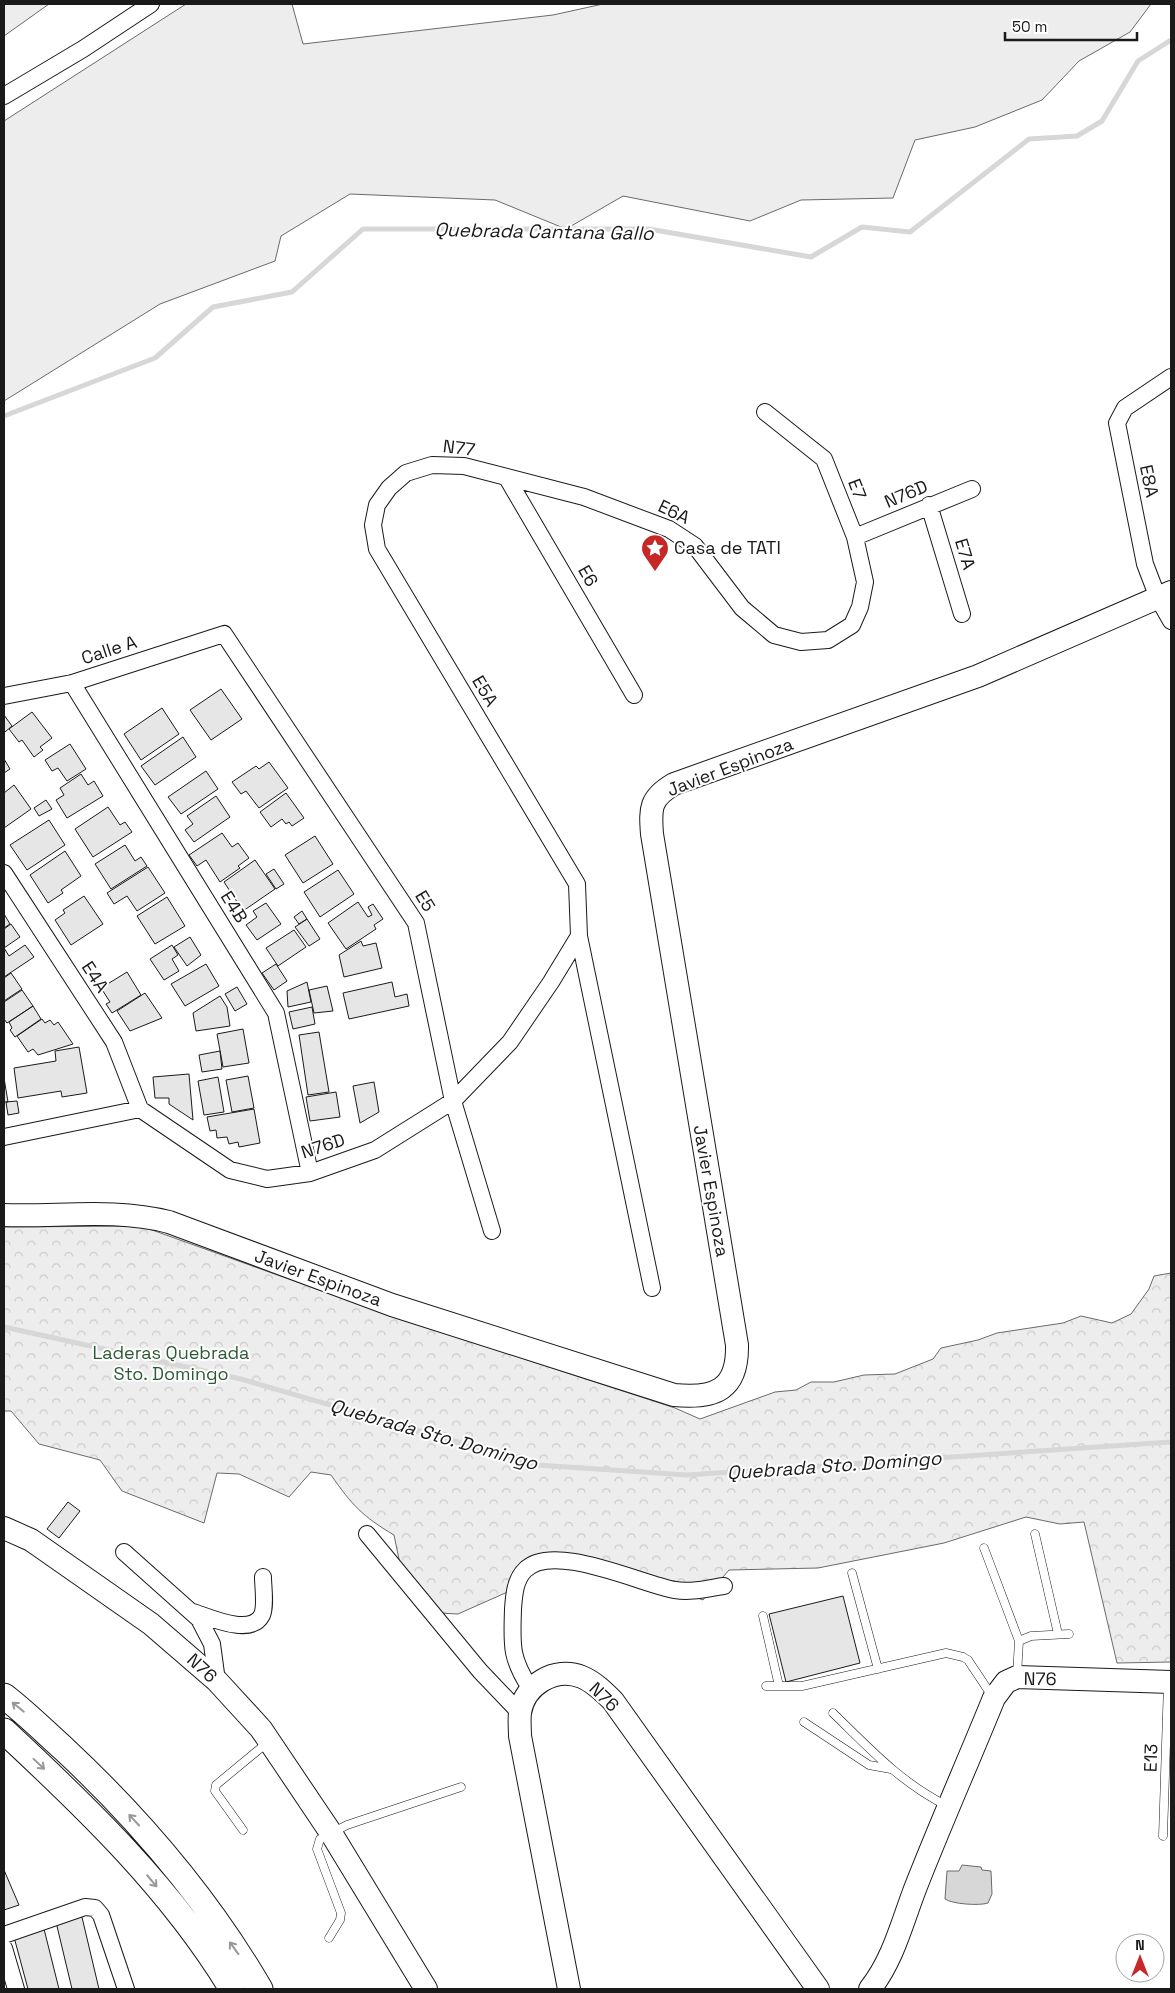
<svg xmlns="http://www.w3.org/2000/svg" width="1175" height="1993" viewBox="0 0 1175 1993" font-family="'Space Grotesk',sans-serif">
<defs>
<pattern id="forest-crowns" width="20" height="18" patternUnits="userSpaceOnUse" patternTransform="scale(1.25)"><rect width="20" height="18" fill="#ededed"/><path d="M2 6a3 3 0 1 1 6 0M12 15a3 3 0 1 1 6 0" fill="none" stroke="#cbcbcb"/></pattern>
</defs>
<rect width="100%" height="100%" fill="#fff"/>
<path fill="#ededed" stroke="#6a6a6a" d="M4 4H49L4 36Z
M186 4H292L303 44 553 15 603 4H1151L1130 32 1079 61 1042 100 975 127 915 140 893 198 801 200 750 221 623 196 566 229 495 200 350 194 281 236 275 261 160 304 4 401V121Z"/>
<path fill="url(#forest-crowns)" stroke="#6a6a6a" d="M141 1226 389 1315 675 1408 700 1419 775 1392 796 1390 811 1382H834L864 1375 895 1374 933 1359 941 1348 978 1340 997 1333 1063 1323 1081 1316 1112 1323 1131 1314 1149 1289 1154 1276 1171 1273V1662L1117 1663 1084 1522 1060 1524 1026 1517 944 1543 818 1568 729 1570 703 1600 625 1572 536 1560 512 1590 458 1614 438 1613 401 1569 394 1535C362 1516 352 1505 331 1475L311 1472 289 1497 239 1474 217 1473 204 1523 122 1491 100 1460 39 1444 11 1411H4V1227Z"/>
<path fill="#d7d7d7" stroke="#6a6a6a" d="M962 1865 981 1867 982 1870 991 1871 992 1894 988 1903C979 1906 952 1904 945 1899L947 1871H959Z"/>
<g fill="none" stroke-linecap="round" stroke-linejoin="round">
<path stroke="#d7d7d7" stroke-width="5" d="M4 416 155 358 213 307 292 292 363 229H649L811 257 862 227 910 232 1029 139 1077 136 1102 121 1138 61 1171 40
M4 1327 241 1379 537 1465 687 1475 1171 1442"/>
</g>
<path fill="#e6e6e6" stroke="#1a1a1a" d="M221 689 242 719 211 740 190 710Z
M162 708 179 734 141 760 124 734Z
M32 712 52 738 40 747 43 750 34 757 22 740 19 742 9 729Z
M4 715 12 726 5 732 4 731Z
M183 737 196 757 155 785 141 766Z
M70 744 86 769 67 781 58 768 52 771 45 760Z
M4 759 10 769 4 773Z
M269 762 288 788 259 808 246 791 241 794 232 782 256 766 259 769Z
M206 771 218 789 181 814 168 797Z
M81 774 88 785 94 781 103 796 67 818 56 800 64 795 60 788Z
M14 785 31 809 4 828V793Z
M286 793 304 818 292 826 289 822 286 824 282 819 271 827 260 812Z
M216 796 230 817 194 842 185 830 193 824 187 816Z
M46 800 52 809 39 816 34 808Z
M108 807 120 825 125 822 132 832 93 857 75 829Z
M49 820 65 845 27 870 10 845Z
M222 833 232 847 238 843 249 858 238 866 240 868 220 882 206 860 197 866 189 855Z
M315 836 333 864 303 883 285 855Z
M125 845 135 861 141 857 147 866 111 889 95 864Z
M65 851 81 876 61 890 63 893 48 903 30 875Z
M255 860 275 889 243 911 224 882Z
M148 867 165 893 137 911 127 896 114 904 107 893Z
M274 869 284 884 276 889 266 874Z
M338 870 354 894 320 917 304 892Z
M84 896 103 924 71 945 55 920 65 913 63 910Z
M167 897 185 926 155 944 137 916Z
M358 902 368 917 372 915 368 907 373 904 383 919 374 925 376 929 346 949 328 923Z
M266 903 281 924 257 940 246 925 257 917 253 911Z
M302 911 307 919 299 924 294 917Z
M4 914 10 924 4 928Z
M307 919 320 939 309 946 295 927Z
M11 924 20 937 4 948 9 956 25 945 34 957 4 977V929Z
M294 930 306 947 278 966 266 948Z
M190 937 201 955 187 966 174 947Z
M361 941 363 946 376 943 382 968 344 977 339 955Z
M172 945 178 955 172 959 179 971 164 980 150 959Z
M206 964 219 986 185 1006 171 984Z
M276 964 287 981 274 990 262 973Z
M127 972 141 995 112 1013 106 1004 110 1002 101 988Z
M11 973 22 989 4 1001V978Z
M307 982 311 1002 288 1007 287 991Z
M392 982 395 997 407 994 409 1006 349 1019 343 993Z
M327 986 333 1011 314 1013 309 990Z
M237 987 247 1004 235 1011 225 994Z
M22 990 33 1006 7 1023 4 1019V1002Z
M145 993 162 1018 130 1031 117 1011Z
M220 996 227 1007 230 1026 196 1031 193 1013Z
M33 1006 41 1019 15 1037 10 1030 12 1028 9 1022Z
M312 1007 315 1024 293 1029 289 1012Z
M42 1019 45 1023 50 1020 54 1025 58 1022 73 1044 38 1055 33 1049 28 1052 17 1036Z
M243 1029 249 1063 223 1067 217 1034Z
M319 1032 329 1092 308 1095 299 1035Z
M79 1047 87 1093 62 1097 61 1091 18 1098 14 1068 56 1061 55 1051Z
M220 1051 222 1069 202 1072 199 1055Z
M189 1074 193 1120 169 1104V1098H155L153 1077Z
M248 1076 254 1108 232 1112 226 1080Z
M218 1077 224 1112 204 1115 198 1081Z
M4 1078 8 1102H4Z
M374 1082 379 1112 360 1123 353 1086Z
M336 1092 340 1117 310 1121 306 1097Z
M17 1101 19 1113 8 1115 6 1102Z
M254 1109 260 1143 239 1147 238 1142 229 1144 227 1137 217 1138 216 1130 210 1131 207 1117Z
M68 1502 80 1511 59 1538 47 1529Z
M843 1596 860 1663 786 1682 769 1614Z
M4 1870 19 1905 4 1910Z
M81 1913 99 1989H72L56 1922Z
M43 1925 59 1989H28L14 1937Z"/>
<g fill="none" stroke-linecap="round" stroke-linejoin="round">
<g stroke="#1a1a1a" stroke-width="9">
<path id="lane" d="M1035 1534 1058 1634
M984 1548 1019 1641
M852 1573 878 1669
M763 1616 779 1686
M1017 1675 1019 1641 1031 1636 1069 1634
M766 1686H802L946 1653 963 1657 968 1660 992 1696
M833 1713C870 1749 900 1782 947 1806
M804 1722 869 1765 891 1769
M243 1830 215 1791 216 1785 268 1742
M1163 1836 1168 1684
M329 1938 340 1920 341 1913 317 1849 320 1839 347 1825 461 1787"/>
</g>
<g stroke="#1a1a1a" stroke-width="18">
<path id="street" d="M4 96 83 49 151 4
M1171 377 1125 408 1117 423 1145 564 1158 598 1171 621
M507 478 634 695
M929 505 962 614
M855 537 972 489
M72 683 276 1013 310 1173
M4 696 72 683 224 634 416 923 453 1101 492 1231
M4 873 114 1042 140 1109
M4 1137 140 1109 230 1170 267 1179 310 1173 375 1150 453 1101 510 1042 551 982 579 936
M652 1288 579 936 577 884 377 549 373 525 377 505 389 488 406 473 432 465 464 466 584 497 669 529 695 546 742 608 774 635 801 642 828 640 852 625 860 607 865 582 855 537 824 459 765 412
M367 1534 480 1671 520 1713
M124 1552 199 1619 212 1644 217 1681
M193 1612C209 1617 251 1637 262 1615 266 1606 263 1587 263 1577
M530 1688C510 1657 512 1645 513 1609 514 1595 515 1580 525 1570 553 1541 643 1585 675 1590 692 1593 708 1588 724 1586
M4 1935 85 1907 95 1908 101 1915 126 1989
M4 1948 16 1989"/>
</g>
<g stroke="#1a1a1a" stroke-width="24">
<path id="secondary" d="M4 1215C59 1217 115 1208 169 1222L392 1305 674 1395C715 1399 738 1390 737 1345L652 834C650 808 650 798 674 784L978 676 1171 592
M4 1528 31 1540 151 1624 217 1681 261 1729 331 1833 426 1989
M569 1989 520 1736C520 1729 519 1720 520 1713 524 1685 555 1666 582 1677 594 1682 604 1692 613 1701L818 1989
M870 1989C893 1960 902 1923 915 1889 940 1825 968 1762 994 1698L1006 1682 1017 1677 1171 1682"/>
</g>
<g stroke="#1a1a1a" stroke-width="27">
<path id="primary" d="M4 1696C25 1712 44 1731 64 1749 139 1819 208 1900 260 1989
M4 1731C88 1809 172 1890 232 1989"/>
</g>
<use href="#lane" stroke="#fff" stroke-width="8"/>
<use href="#street" stroke="#fff" stroke-width="16"/>
<use href="#secondary" stroke="#fff" stroke-width="22"/>
<use href="#primary" stroke="#fff" stroke-width="25"/>
</g>
<defs><path id="oneway-shaft" d="M-6 0H5M1.5-3L5.5 0L1.5 3" fill="none" stroke-width="1.6" stroke-linecap="round" stroke-linejoin="round" transform="scale(1.25)"/></defs>
<g stroke="#989898">
<use href="#oneway-shaft" transform="translate(18 1707) rotate(-141)"/>
<use href="#oneway-shaft" transform="translate(39 1764) rotate(43)"/>
<use href="#oneway-shaft" transform="translate(134 1820) rotate(-133)"/>
<use href="#oneway-shaft" transform="translate(152 1881) rotate(50)"/>
<use href="#oneway-shaft" transform="translate(234 1948) rotate(-126)"/>
</g>
<defs>
<g id="sight-pin" transform="scale(1.4375)"><path d="M0 17L-7.5 6A9.5 9.5 0 1 1 7.5 6Z" fill="#c62828" stroke="#fff"/><path d="M0-6L1.8-2.2L6-1.7L2.9 1.2L3.7 5.4L0 3.3L-3.7 5.4L-2.9 1.2L-6-1.7L-1.8-2.2Z" fill="#fff"/></g>
</defs>
<g fill-rule="evenodd">
<use href="#sight-pin" x="655" y="548"/>
</g>
<g text-anchor="middle" stroke-width="4" stroke-linejoin="round" paint-order="stroke">
<g font-size="18" fill="#1a1a1a" stroke="#fff">
<text transform="translate(459 448) rotate(7)" y="6">N77</text>
<text transform="translate(1149 481) rotate(78)" y="6">E8A</text>
<text transform="translate(857 489) rotate(69)" y="6">E7</text>
<text transform="translate(906 494) rotate(-23)" y="6">N76D</text>
<text transform="translate(674 512) rotate(26)" y="6">E6A</text>
<text transform="translate(965 554) rotate(73)" y="6">E7A</text>
<text transform="translate(588 576) rotate(60)" y="6">E6</text>
<text transform="translate(109 650) rotate(-18)" y="6">Calle A</text>
<text transform="translate(485 691) rotate(59)" y="6">E5A</text>
<text transform="translate(730 767) rotate(-21)" y="6">Javier Espinoza</text>
<text transform="translate(425 901) rotate(59)" y="6">E5</text>
<text transform="translate(234 907) rotate(58)" y="6">E4B</text>
<text transform="translate(95 977) rotate(57)" y="6">E4A</text>
<text transform="translate(323 1146) rotate(-18)" y="6">N76D</text>
<text transform="translate(711 1191) rotate(80)" y="6">Javier Espinoza</text>
<text transform="translate(318 1278) rotate(20)" y="6">Javier Espinoza</text>
<text transform="translate(202 1668) rotate(43)" y="6">N76</text>
<text transform="translate(1040 1679) rotate(1)" y="6">N76</text>
<text transform="translate(604 1697) rotate(44)" y="6">N76</text>
<text transform="translate(1151 1758) rotate(-88)" y="6">E13</text>
</g>
<g font-size="18" fill="#1a1a1a" stroke="#fff" text-anchor="start">
<text x="674" y="554">Casa de TATI</text>
</g>
<g font-size="18" fill="#2b5a34" stroke="#fff">
<text x="171" y="1359">Laderas Quebrada<tspan x="171" dy="21">Sto. Domingo</tspan></text>
</g>
<g font-size="19" font-style="italic" fill="#1a1a1a" stroke="#fff">
<text transform="translate(544 231) rotate(1)" y="7">Quebrada Cantana Gallo</text>
<text transform="translate(434 1434) rotate(16)" y="7">Quebrada Sto. Domingo</text>
<text transform="translate(834 1465) rotate(-4)" y="7">Quebrada Sto. Domingo</text>
</g>
</g>
<rect width="1175" height="1993" fill="none" stroke="#1a1a1a" stroke-width="10"/>
<g transform="translate(1140 1958)"><circle r="24" fill="#ffffff" stroke="#a3a3a3"/>
<path d="M0-4L9 19L0 12L-9 19Z" fill="#c62828"/>
<text y="-8" font-size="14" font-weight="bold" text-anchor="middle" fill="#1a1a1a">N</text>
</g>
<path d="M1005 32v8h132v-8" fill="none" stroke="#1a1a1a" stroke-width="2.5"/>
<text x="1012" y="32" font-size="15" fill="#1a1a1a" stroke="#ffffff" stroke-width="4" paint-order="stroke">50 m</text>
</svg>
